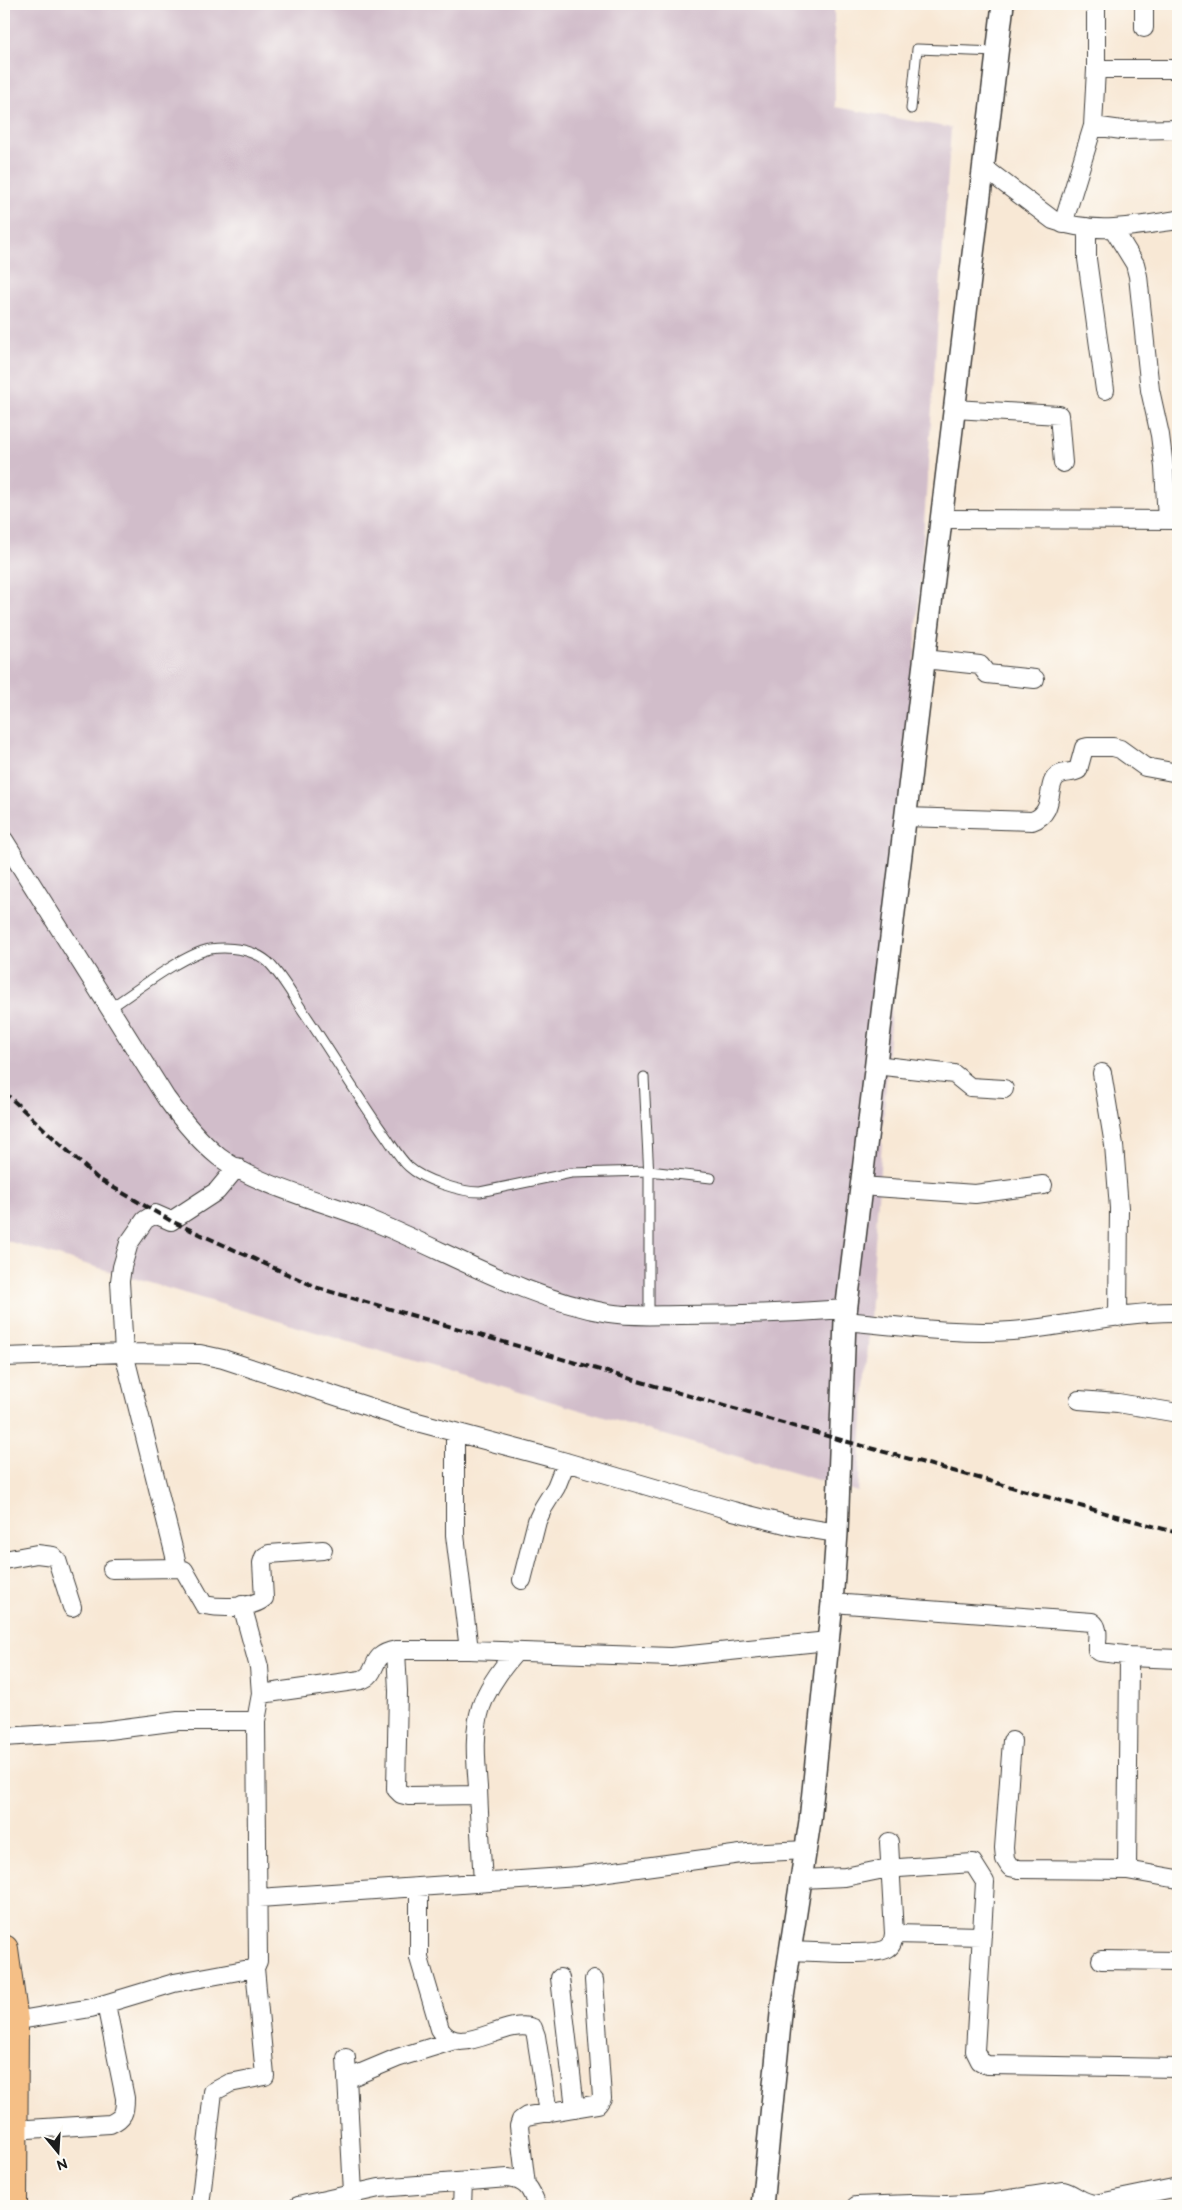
<svg xmlns="http://www.w3.org/2000/svg" width="1182" height="2210" viewBox="0 0 1182 2210" font-family="'Balsamiq Sans',sans-serif">
<rect width="100%" height="100%" fill="#fdfcf7"/>
<filter id="ink" filterUnits="userSpaceOnUse"><feTurbulence type="fractalNoise" baseFrequency=".02" numOctaves="2"/><feDisplacementMap in="SourceGraphic" scale="10" xChannelSelector="R" yChannelSelector="G"/><feConvolveMatrix kernelMatrix="1 2 1 2 8 2 1 2 1" color-interpolation-filters="sRGB"/></filter>
<filter id="wash" filterUnits="userSpaceOnUse"><feTurbulence type="fractalNoise" baseFrequency=".0096" numOctaves="4" result="noise"/><feDisplacementMap in="SourceGraphic" scale="20" xChannelSelector="R" yChannelSelector="G"/><feGaussianBlur stdDeviation="1.12" result="paint"/><feColorMatrix in="noise" values="0 0 0 0 0 0 0 0 0 0 0 0 0 0 0 0 0 1.4 0 .05"/><feComposite in="paint" operator="in"/></filter>
<g filter="url(#wash)">
<rect width="100%" height="100%" fill="#f8e8d5"/>
<path fill="#d1bdca" d="M4 4H834L835 107 951 128 858 1492 4 1240Z"/>
</g>
<g filter="url(#ink)">
<g fill="none" stroke-linecap="round" stroke-linejoin="round">
<g stroke="#3d3b38" stroke-width="11">
<path id="service" d="M911 109 917 49 997 52
M110 1008C136 991 182 955 210 949 229 946 253 949 268 962 281 975 291 993 301 1008 329 1049 354 1091 382 1131 391 1143 399 1158 409 1167 423 1180 461 1192 480 1192L571 1173 649 1171 711 1178
M644 1077 649 1177V1316"/>
</g>
<g stroke="#3d3b38" stroke-width="20">
<path id="minor" d="M1144 28V4
M1096 69H1178
M1093 126 1122 130 1178 129
M983 167 1053 220C1094 235 1137 226 1178 220
M1063 224 1093 126 1096 69V4
M1087 227V259L1105 390
M1114 230 1135 264 1138 276 1150 390 1160 435 1164 467 1167 520
M954 409 1059 415 1063 463
M941 519 1178 520
M924 659 980 665 987 674 1035 679
M905 817 1032 821C1058 812 1044 782 1059 775 1064 772 1072 773 1078 770L1084 748 1088 747H1113L1120 749 1145 767 1178 773
M4 840 166 1098C182 1120 198 1140 219 1157 257 1185 321 1201 365 1218 446 1250 522 1298 608 1313 632 1317 656 1315 680 1315 736 1315 791 1313 846 1309
M875 1065 954 1074 970 1087 1004 1089
M1102 1073 1114 1145 1119 1208 1118 1317
M861 1186 975 1194 1043 1185
M845 1321C900 1326 957 1335 1012 1331 1067 1327 1123 1311 1178 1312
M4 1357 124 1353 200 1354 223 1359 406 1419 552 1458 733 1511 793 1526 837 1533
M1079 1400 1118 1403 1178 1413
M455 1432V1535L469 1650
M4 1560 37 1554 53 1556 57 1560 72 1607
M178 1568 124 1353 120 1281 122 1267 129 1243 145 1220 155 1214 171 1221 217 1191 237 1167
M112 1569 178 1568 184 1570 204 1605C221 1608 251 1609 264 1598L262 1563 264 1557 269 1554 323 1550
M522 1580 537 1521 543 1508 556 1487 566 1462
M832 1603 1092 1622C1101 1628 1096 1641 1097 1650L1100 1652 1125 1655 1129 1660 1127 1870
M396 1650 398 1691 396 1789 401 1794 409 1796 478 1795
M1128 1657 1178 1659
M261 1694 361 1680C381 1673 367 1655 396 1650H469L671 1657 828 1641
M4 1737 101 1731 178 1721H256
M1012 1741 1004 1848 1005 1859 1010 1867 1019 1869 1127 1870 1178 1879
M801 1879 845 1877 884 1869 973 1863 985 1882 975 2051 980 2061 987 2065 1178 2068
M483 1882C481 1850 479 1819 478 1787 476 1762 473 1732 481 1707 488 1686 501 1669 515 1653
M419 1887V1958L440 2029C459 2061 505 2017 533 2028L536 2036 548 2113
M259 1898 578 1876 748 1853 806 1850
M894 1934 982 1936
M790 1951C808 1951 876 1957 888 1948 893 1945 893 1939 894 1934L889 1842
M1101 1960 1178 1961
M560 1978 575 2108
M14 2021 91 2008 174 1983 255 1968 258 1961 256 1721 261 1694 259 1667 242 1605
M346 2058 353 2193
M347 2079 397 2058 452 2041
M12 2130 110 2124C124 2118 125 2112 125 2098L106 2004
M526 2185 519 2126 521 2120 527 2116 598 2104 602 2098 594 1980
M200 2206 213 2092 230 2083 265 2076 255 1968
M298 2206 379 2188 508 2178C527 2180 531 2189 537 2206
M462 2206 463 2182
M856 2206 911 2204 947 2205 984 2203 1063 2191C1075 2194 1081 2203 1095 2204L1178 2187"/>
</g>
<g stroke="#3d3b38" stroke-width="24">
<path id="tertiary" d="M762 2206 782 2004 810 1821 832 1603 837 1533 845 1321 1003 4"/>
</g>
<g stroke="#3d3b38" stroke-width="30">
<path id="primary" d="M4 1949 14 2021 13 2206"/>
</g>
<use href="#service" stroke="#fff" stroke-width="9"/>
<use href="#minor" stroke="#fff" stroke-width="18"/>
<use href="#tertiary" stroke="#fff" stroke-width="21"/>
<use href="#primary" stroke="#f5bf86" stroke-width="28"/>
<path stroke="#1c1c1c" stroke-width="4" stroke-dasharray="8 4" stroke-linecap="butt" d="M4 1092 97 1178 171 1221 318 1288 841 1440 1178 1533"/>
</g>
</g>
<rect width="1182" height="2210" fill="none" stroke="#fdfcf7" stroke-width="20"/>
<g transform="translate(58 2152) rotate(162)" stroke="#fdfcf7" stroke-width="4" paint-order="stroke">
<path d="M0-4L9 19L0 12L-9 19Z" fill="#1c1c1c"/>
<text y="-8" font-size="14" font-weight="bold" text-anchor="middle" fill="#1c1c1c">N</text>
</g>
</svg>
